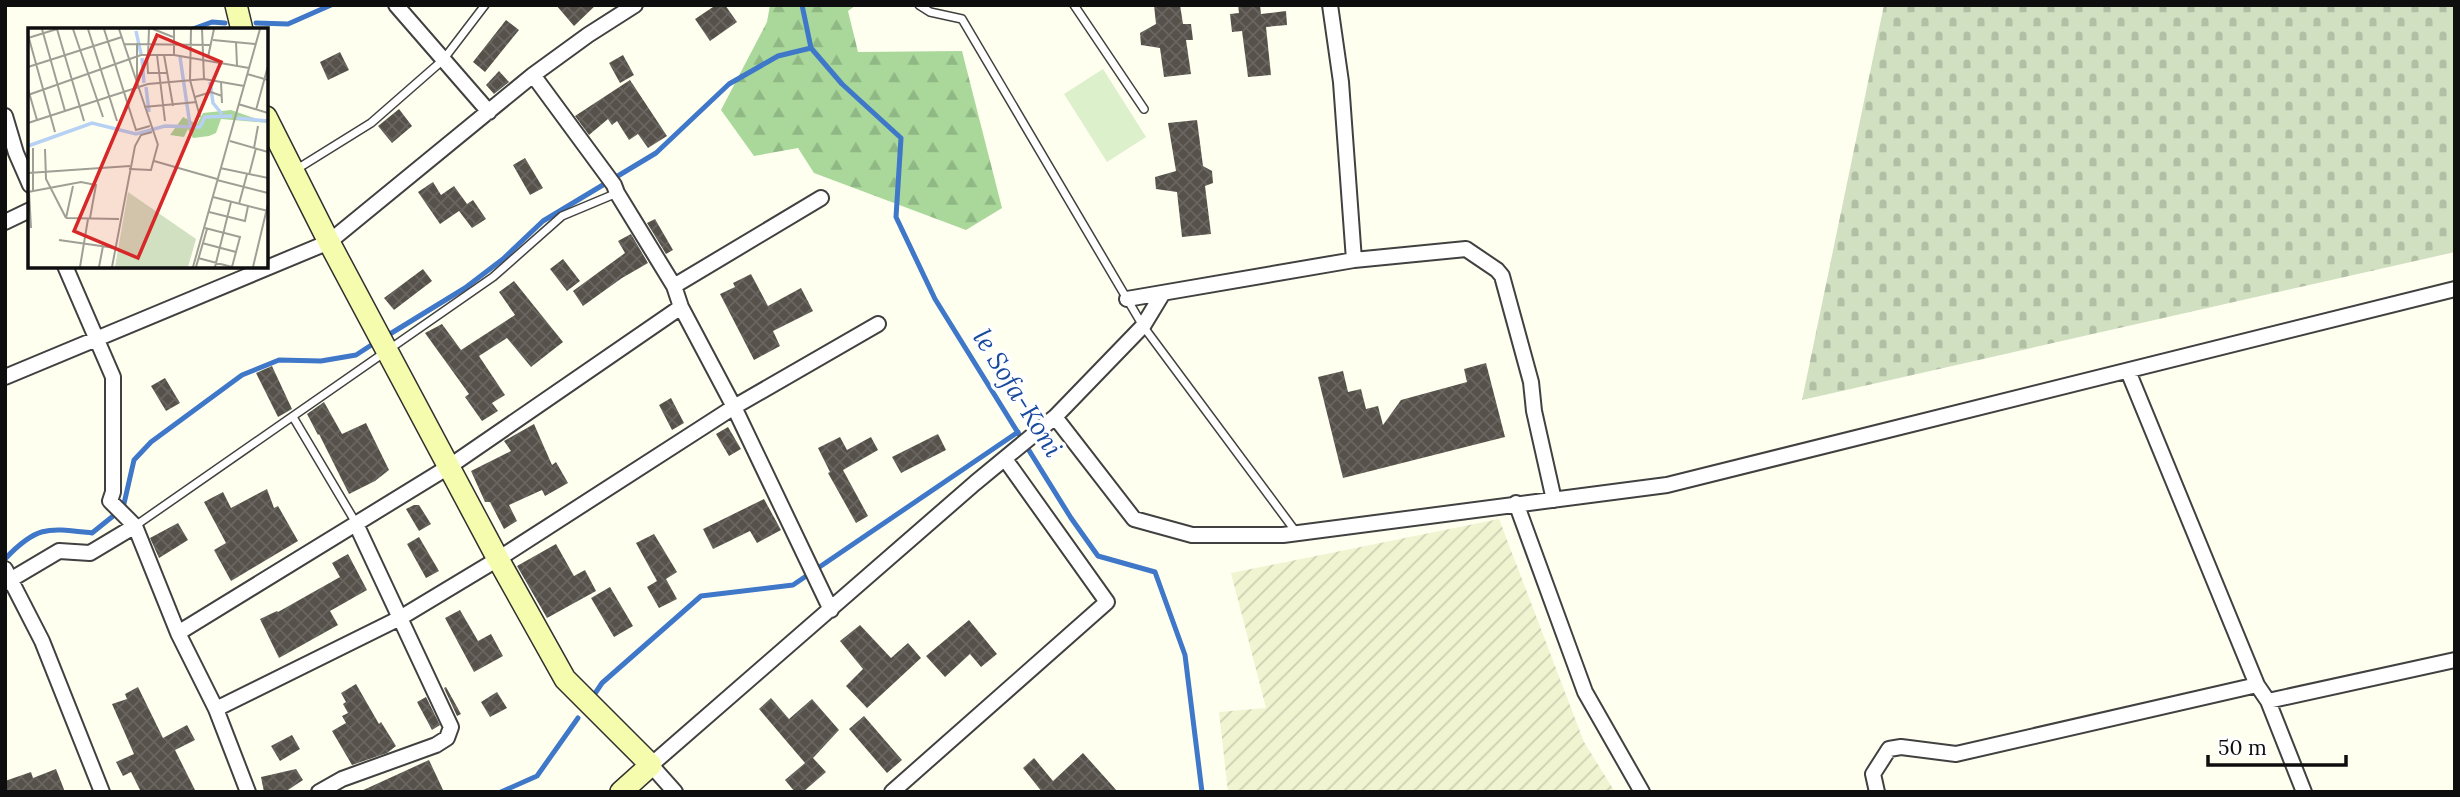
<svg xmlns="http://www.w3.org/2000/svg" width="2460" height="797" viewBox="0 0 2460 797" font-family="Lora,serif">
<defs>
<pattern id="farmland-furrows" width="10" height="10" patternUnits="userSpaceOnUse" patternTransform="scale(1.75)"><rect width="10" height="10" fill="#f0f4d0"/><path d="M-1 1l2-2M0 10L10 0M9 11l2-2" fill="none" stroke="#cdd0b1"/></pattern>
<pattern id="forest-firs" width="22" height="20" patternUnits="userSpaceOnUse" patternTransform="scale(1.75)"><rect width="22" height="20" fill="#a9d89a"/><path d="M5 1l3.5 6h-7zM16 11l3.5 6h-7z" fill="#90b884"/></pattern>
<pattern id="cemetery-stones" width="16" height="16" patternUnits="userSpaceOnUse" patternTransform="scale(1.75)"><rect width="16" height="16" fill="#d0e0c1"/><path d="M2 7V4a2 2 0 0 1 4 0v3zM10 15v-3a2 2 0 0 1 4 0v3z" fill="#b1bfa5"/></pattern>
<pattern id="building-cross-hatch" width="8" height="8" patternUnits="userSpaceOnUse" patternTransform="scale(1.75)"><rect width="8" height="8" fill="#56524b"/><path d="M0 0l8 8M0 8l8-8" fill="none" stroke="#696661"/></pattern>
</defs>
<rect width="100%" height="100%" fill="#fffff0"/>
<path fill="url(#farmland-furrows)" d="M1499 519 1584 742 1615 792H1228L1219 712 1266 708 1231 573Z"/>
<path fill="url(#forest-firs)" d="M770 5H856L848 11 858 52 962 51 1002 208 966 230 814 173 798 148 754 156 721 110 767 22Z"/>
<path fill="url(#cemetery-stones)" d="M1884 5H2455V252L1802 400Z"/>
<path fill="#dcf0cc" d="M1103 69 1146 137 1107 162 1064 94Z"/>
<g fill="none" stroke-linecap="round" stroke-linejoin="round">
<path stroke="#3f77c9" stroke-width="5" d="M802 5 811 48 842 84 901 138 896 217 935 299 1071 518 1098 556 1155 572 1185 655 1202 792
M256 23 288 24 331 5
M190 30 212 22 225 23
M385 337 465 288 503 259 543 221 656 153 729 84 778 56 811 48
M5 559C37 525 48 528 92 533L123 508 134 460 151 442 242 375 279 360 321 361 356 355 376 342
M596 692 602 683 701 596 793 585 1018 432
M501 792 537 776 578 718"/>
</g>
<path fill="url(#building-cross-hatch)" d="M556 5H596L574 26Z
M716 5H725L737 22 710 41 695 19Z
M1154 5H1180L1183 24H1191L1193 40H1186L1191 74 1164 77 1160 48 1141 45 1140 33 1156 24Z
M1238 5H1260L1261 14 1286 11 1287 25 1266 27 1271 75 1248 77 1242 31 1232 32 1230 14 1239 13Z
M506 20 519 30 485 72 473 62Z
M340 52 349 70 328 80 320 62Z
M623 55 634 75 620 83 609 63Z
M499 71 509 82 494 94 486 85Z
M630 80 667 136 648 148 638 134 629 140 617 121 612 125 608 119 589 135 575 116Z
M399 109 412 126 392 143 378 126Z
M1197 120 1203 166 1212 171 1213 183 1205 186 1211 234 1182 237 1177 192 1156 189 1155 177 1176 171 1168 123Z
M525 158 543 188 530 195 513 165Z
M433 182 441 195 454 186 467 204 473 200 486 219 472 228 459 211 440 224 418 192Z
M655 219 673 250 666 254 647 223Z
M631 234 648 263 622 278 583 306 573 291 625 253 618 241Z
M563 259 580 281 567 291 550 269Z
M423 269 432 281 394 310 384 298Z
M751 274 768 306 801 288 813 311 773 331 780 346 754 360 720 294 735 287 733 283Z
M514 281 563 342 531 367 507 338 479 356 505 395 492 403 498 411 482 421 465 397 469 394 425 333 442 324 461 350 515 315 499 292Z
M1486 363 1505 437 1343 478 1318 377 1343 371 1348 392 1361 389 1366 409 1378 406 1383 425 1401 400 1467 382 1464 369Z
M272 366 292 409 278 417 256 373Z
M165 378 180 403 166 411 151 386Z
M671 398 684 423 672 430 659 405Z
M324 402 342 434 366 423 389 470 375 481 349 494 319 434 318 435 307 414Z
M534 424 552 465 556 462 568 483 545 496 542 490 509 505 517 521 504 529 490 502H485L471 471 511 451 504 441Z
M728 427 741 449 729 456 716 434Z
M938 434 946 450 901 473 892 457Z
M840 437 847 450 871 437 878 450 843 470 868 516 856 523 828 473 830 472 818 448Z
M267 489 274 508 278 506 298 541 231 581 214 550 226 543 204 502 223 492 231 508Z
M764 499 781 530 757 543 750 531 713 549 703 529Z
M414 505H419L431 524 419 531 406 509Z
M178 523 188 540 159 558 150 538Z
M654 534 677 572 666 579 677 599 659 608 647 587 657 581 636 543Z
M419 537 439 571 426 578 407 544Z
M556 544 574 576 585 570 596 591 547 618 517 566Z
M348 554 367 590 330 611 338 625 279 658 260 619 277 611 278 612 340 577 332 563Z
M610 587 633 626 614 637 591 598Z
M460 610 478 641 491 634 503 656 474 672 445 618Z
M969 620 997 654 981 667 970 654 945 677 926 656Z
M860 625 891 658 908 643 921 658 867 708 846 686 863 669 840 641Z
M356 684 379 724 381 722 396 746 387 753 352 765 332 731 346 723 342 716 348 713 343 704 346 702 341 693Z
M138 687 163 738 187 725 195 740 175 750 196 792H141L131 772 123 776 116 762 134 754 112 704 127 699 125 694Z
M446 687 461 714 457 716 444 688Z
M497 692 507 708 490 717 481 702Z
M426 697 440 725 432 730 417 702Z
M771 698 789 719 812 699 839 730 813 758 826 772 803 792H795L785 780 805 763 759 709Z
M864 716 902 760 887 773 849 729Z
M292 735 300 749 280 761 271 746Z
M1083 753 1118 792H1042L1023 768 1034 758 1053 781Z
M429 760 444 792H359Z
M56 769 65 792H5V781L31 772 33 778Z
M296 769 303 780 285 792H264L261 777Z"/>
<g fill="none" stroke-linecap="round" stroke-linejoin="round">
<g stroke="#414141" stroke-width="10">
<path id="lane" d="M919 5 930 12 962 19 1143 326 1296 532
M1074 5 1144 109
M297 169 371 123 443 60 485 5
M293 417 356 523
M135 526 493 277 562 216 617 193"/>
</g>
<g stroke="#414141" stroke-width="18">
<path id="street" d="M396 5 489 112
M1330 5 1341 82 1354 260
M533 75 614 185 617 193 674 286 681 307 734 407 831 610
M5 116 16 153 30 185
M5 222 30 210
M65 266 113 377V492L110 501 135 526
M674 286 821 198
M1127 299 1354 260 1466 249 1497 270 1502 276 1531 382 1534 411 1554 500
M2128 371 2257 685 2268 701 2304 792
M5 377 329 242 533 75 588 35 635 5
M1055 417 1134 519 1192 535H1283L1667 485 2455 289
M1516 503 1585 692 1642 792
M5 569 42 641 102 792
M5 583 59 551 90 553 135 526 178 633 216 709 248 792
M178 633 450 466 681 307
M2268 701 2455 660
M216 709 400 618 498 559 734 407 878 324
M319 792 342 779 436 745 447 738 451 727 356 524
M675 792 651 765 975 483 1055 417 1143 326 1163 293
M892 792 1107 602 1005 459
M1877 792 1873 774 1889 749 1901 747 1956 754 2257 685"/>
</g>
<g stroke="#303030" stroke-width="24">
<path id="secondary" d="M236 5 242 30
M266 117 329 242 498 559 565 679 651 765 621 792"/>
</g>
<use href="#lane" stroke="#fff" stroke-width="7"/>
<use href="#street" stroke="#fff" stroke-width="14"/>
<use href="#secondary" stroke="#f6fcad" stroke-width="21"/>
</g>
<g text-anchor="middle" stroke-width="7" stroke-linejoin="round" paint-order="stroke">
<g font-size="26" font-style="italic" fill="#1a4a9d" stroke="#fff">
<text transform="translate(1018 393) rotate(58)" y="9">le Sofa-Koni</text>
</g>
</g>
<g transform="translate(28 28)">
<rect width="240" height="240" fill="#fffff0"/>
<path d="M203 82 240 95 193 91 188 105 181 108 165 110 160 101 156 109 142 107 155 89 169 96 175 85Z" fill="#a9d89a"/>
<path d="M100 164 168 211 160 239H87Z" fill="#d0e0c1"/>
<path fill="none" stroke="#b6d1f4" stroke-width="3.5" d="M108 3 113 26M152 29 162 97M114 30 116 55M182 54 185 75 194 86M118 59 121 84M209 90 240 93M0 118 64 95 108 106 137 98 172 99 177 89 204 88"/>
<path fill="none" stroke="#9f9f96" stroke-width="2" d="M14 1 37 83M29 1 56 93M45 1 75 89M60 1 89 93M76 1 108 102 122 98M91 1 130 117M125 1 145 9M163 1 162 52 172 89M174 1 176 51M0 7 27 104M0 10 29 1M185 12 227 16M208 14 209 37M109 15V55M96 16 182 17M119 27 120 45H139M120 27 121 1M129 27 137 93M136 27 145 78M146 27 221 40M180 29 186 1M0 39 94 9M219 46 240 52M193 54 194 75M0 61 9 92M0 67 113 27H146V1M167 69 183 64 194 68M210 76 240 85M116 79 169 74M228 82 240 38M0 95 120 56 176 51 216 58M202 113 240 124M5 120V164M226 120 230 98M17 121 18 151 38 190M126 133 189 151M192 140 240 150M101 141 123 142 130 116M0 145 102 138M221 147 228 120M189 152 240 165M0 164 53 154 68 157 62 190M1 164 3 200M185 169 240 183M211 176 219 146M181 184 217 193 220 178M38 190 91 191M38 190 45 158M177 200 212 209 204 239M31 212 87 220M174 215 208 224M170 230 204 239M52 239 60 191M71 239 75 218M84 239 107 118 113 107 124 104M165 239 232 1M168 239 179 201M187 239 203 174M225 239 240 176"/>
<path fill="#d62828" fill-opacity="0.15" stroke="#d62828" stroke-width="3.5" d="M129 7 193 34 110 230 46 203Z"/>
<rect width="240" height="240" fill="none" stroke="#0e0e0e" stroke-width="3.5"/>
</g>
<rect width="2460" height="797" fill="none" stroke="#0e0e0e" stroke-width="14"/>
<path d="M2208 755v10h138v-10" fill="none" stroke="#0e0e0e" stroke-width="3.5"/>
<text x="2218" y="755" font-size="21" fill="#0e0e0e" stroke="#ffffff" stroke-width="5" paint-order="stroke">50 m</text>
</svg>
